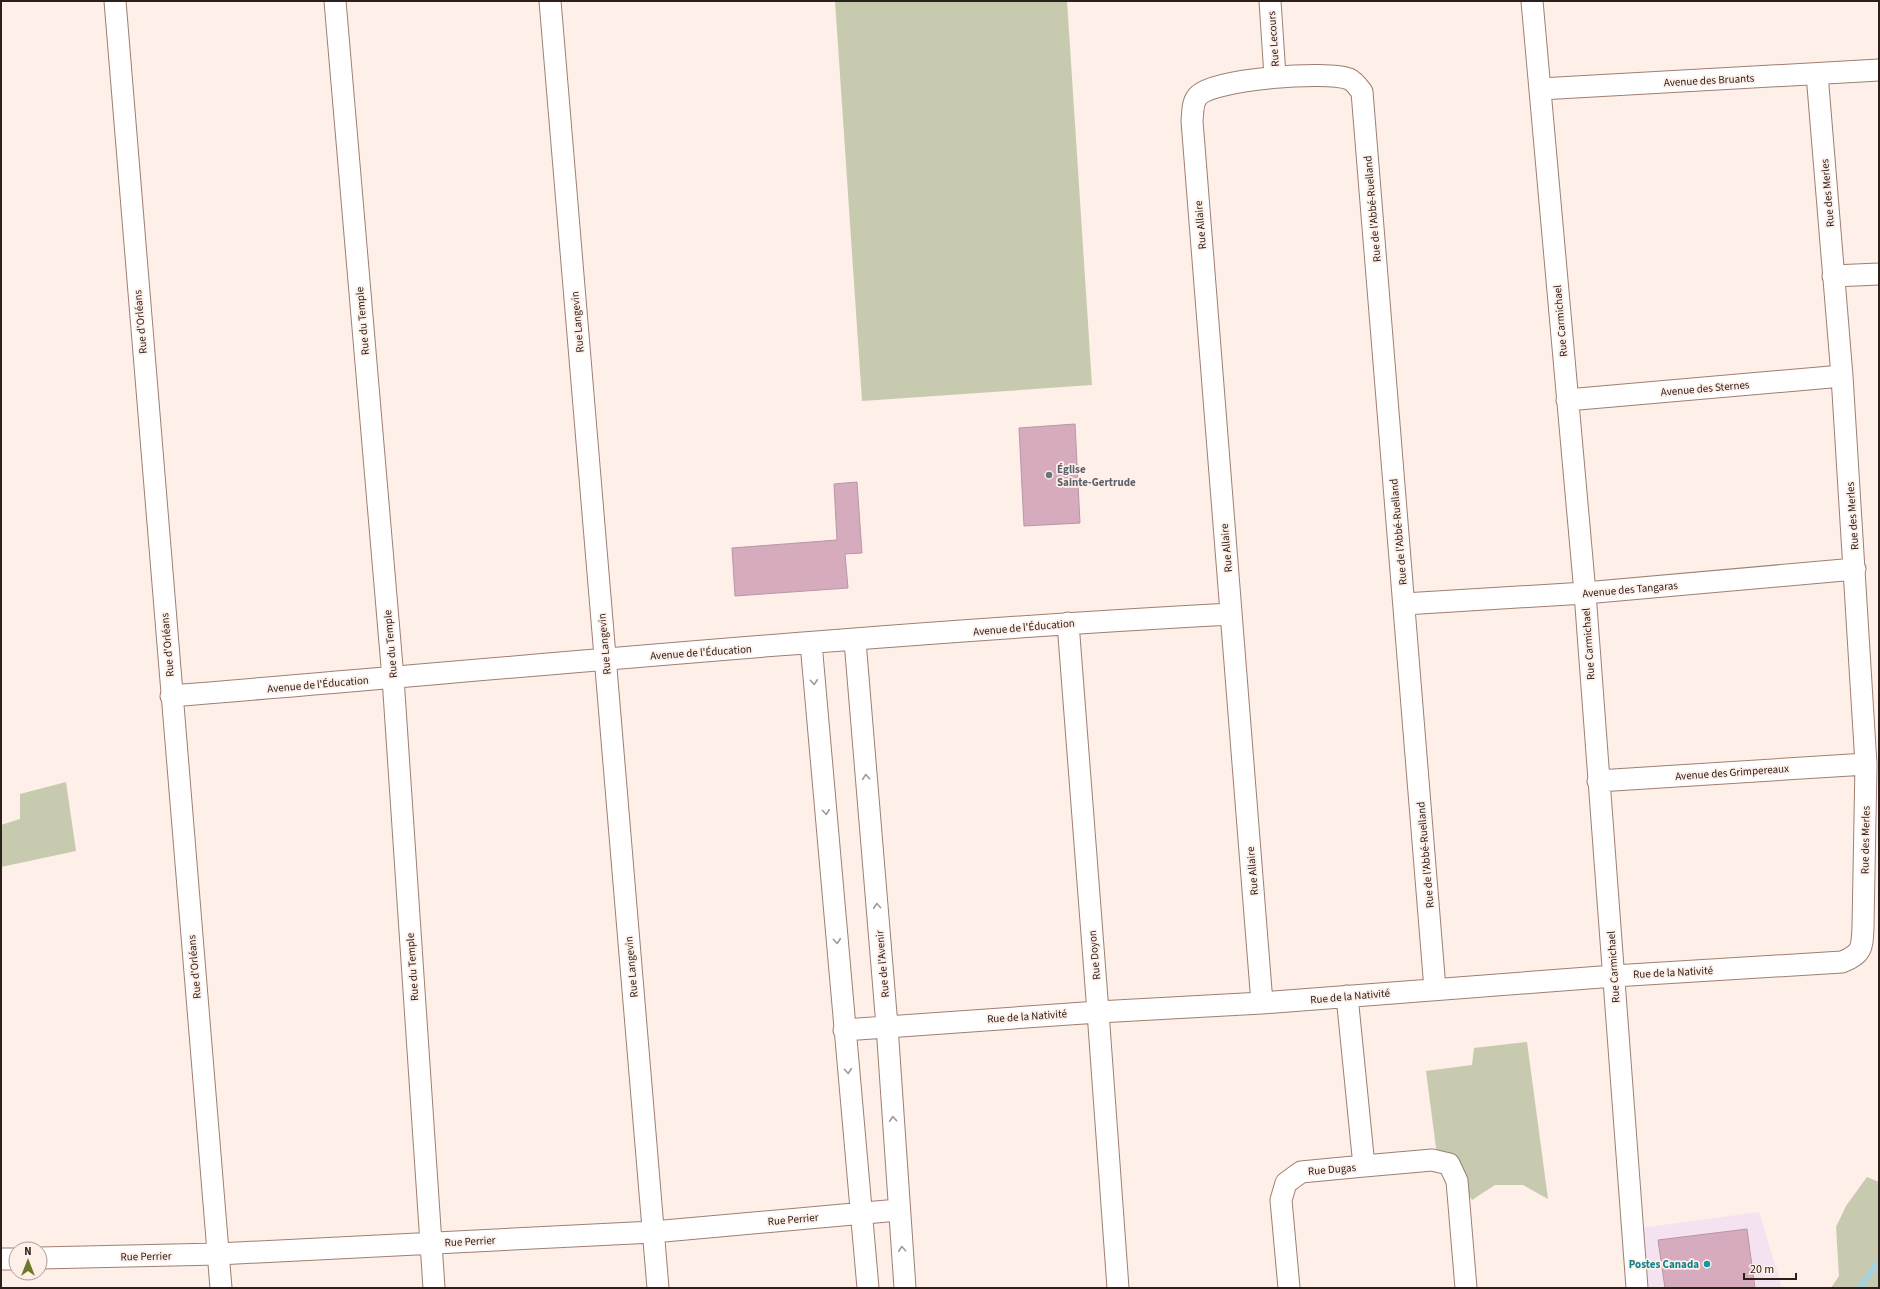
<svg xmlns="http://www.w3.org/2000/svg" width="1880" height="1289" viewBox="0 0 1880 1289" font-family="'Source Sans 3',sans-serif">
<rect width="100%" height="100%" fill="#feefe8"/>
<path fill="#f5e2f1" d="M1759 1212 1782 1288H1637L1633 1229Z"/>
<path fill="#c7caae" d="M835 1H1067L1092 385 862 401Z
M66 782 76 851 1 867V825L20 819V794Z
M1527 1042 1548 1199 1523 1185H1495L1472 1200 1436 1148 1426 1071 1472 1065 1474 1048Z
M1867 1177 1879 1182V1288H1831L1839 1276 1836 1227 1846 1206Z"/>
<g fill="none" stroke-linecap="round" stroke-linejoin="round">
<path stroke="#a3d4e4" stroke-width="5" d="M1859 1288 1879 1261"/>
</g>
<path fill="#d6abbe" stroke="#b896a5" d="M1075 424 1080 523 1024 526 1019 428Z
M857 482 862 553 845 554 848 588 735 596 732 548 837 540 834 484Z
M1747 1229 1755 1288H1665L1658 1240Z"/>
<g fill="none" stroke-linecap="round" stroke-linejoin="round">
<g stroke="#9f7f70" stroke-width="23">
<path id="minor" d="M115 1 221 1288
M335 1 393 678 434 1288
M550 1 658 1288
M1270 1 1275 76
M1532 1 1585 593 1637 1288
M1540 89 1879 70
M1833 276 1879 274
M1567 400 1842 376
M1404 604 1585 593 1855 569
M1068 623 1098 1012 1118 1288
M855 641 887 1026 905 1288
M811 643 868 1288
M171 696C524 667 877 633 1231 614
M1598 781 1866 764
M1262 1003 1192 121C1193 112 1192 101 1199 95 1216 79 1327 70 1349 79 1354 81 1359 88 1362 92L1435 989
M844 1030 1098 1012 1262 1003 1614 976 1842 962C1863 954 1862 947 1863 927L1866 764 1842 376 1817 74
M1364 1166 1432 1160 1449 1164 1457 1181 1466 1288
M40 1258 218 1254 653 1232 898 1210
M1 1259H16
M1289 1288 1281 1200 1286 1183 1301 1172 1364 1166 1347 996"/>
</g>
<use href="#minor" stroke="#fff" stroke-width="21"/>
</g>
<defs><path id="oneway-chevron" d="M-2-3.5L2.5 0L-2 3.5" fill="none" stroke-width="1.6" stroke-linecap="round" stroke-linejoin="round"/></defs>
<g stroke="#a09b98">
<use href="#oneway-chevron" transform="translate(814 682) rotate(85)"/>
<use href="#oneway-chevron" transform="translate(866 777) rotate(-95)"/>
<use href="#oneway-chevron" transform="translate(826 812) rotate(85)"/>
<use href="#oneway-chevron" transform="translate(877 906) rotate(-95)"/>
<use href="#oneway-chevron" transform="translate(837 941) rotate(85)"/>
<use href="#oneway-chevron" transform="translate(848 1071) rotate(85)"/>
<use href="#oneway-chevron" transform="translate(893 1119) rotate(-94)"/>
<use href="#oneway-chevron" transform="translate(902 1249) rotate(-95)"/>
</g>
<circle fill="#6b7280" stroke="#feefe8" stroke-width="1.5" cx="1049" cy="475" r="4"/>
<circle fill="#0f9aa8" stroke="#feefe8" stroke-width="1.5" cx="1707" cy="1264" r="4"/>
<g text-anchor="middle" stroke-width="3.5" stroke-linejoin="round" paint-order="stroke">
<g font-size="11" fill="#2d201a" stroke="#feefe8">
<text transform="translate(1273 39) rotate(-94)" y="4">Rue Lecours</text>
<text transform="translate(1709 80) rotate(-3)" y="4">Avenue des Bruants</text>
<text transform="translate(1827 193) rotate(-95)" y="4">Rue des Merles</text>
<text transform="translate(1372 209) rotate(-95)" y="4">Rue de l'Abbé-Ruelland</text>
<text transform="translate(1200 225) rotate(-95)" y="4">Rue Allaire</text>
<text transform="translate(362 321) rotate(-95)" y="4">Rue du Temple</text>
<text transform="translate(1560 321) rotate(-95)" y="4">Rue Carmichael</text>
<text transform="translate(140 322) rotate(-95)" y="4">Rue d'Orléans</text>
<text transform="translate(577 322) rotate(-95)" y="4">Rue Langevin</text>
<text transform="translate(1705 388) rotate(-5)" y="4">Avenue des Sternes</text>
<text transform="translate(1852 516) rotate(-94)" y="4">Rue des Merles</text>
<text transform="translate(1398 532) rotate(-95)" y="4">Rue de l'Abbé-Ruelland</text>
<text transform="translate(1226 548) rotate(-95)" y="4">Rue Allaire</text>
<text transform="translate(1630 589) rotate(-5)" y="4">Avenue des Tangaras</text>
<text transform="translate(1024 627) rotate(-5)" y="4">Avenue de l'Éducation</text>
<text transform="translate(390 644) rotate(-95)" y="4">Rue du Temple</text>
<text transform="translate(604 644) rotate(-95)" y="4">Rue Langevin</text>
<text transform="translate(1588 644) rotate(-94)" y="4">Rue Carmichael</text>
<text transform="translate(167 645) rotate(-95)" y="4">Rue d'Orléans</text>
<text transform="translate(701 652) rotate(-4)" y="4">Avenue de l'Éducation</text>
<text transform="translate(318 684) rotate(-5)" y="4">Avenue de l'Éducation</text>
<text transform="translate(1732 772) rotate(-4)" y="4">Avenue des Grimpereaux</text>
<text transform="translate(1865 840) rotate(-89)" y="4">Rue des Merles</text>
<text transform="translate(1425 855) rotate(-95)" y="4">Rue de l'Abbé-Ruelland</text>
<text transform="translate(1252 871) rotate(-95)" y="4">Rue Allaire</text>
<text transform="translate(1094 955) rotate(-95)" y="4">Rue Doyon</text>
<text transform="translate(882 964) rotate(-95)" y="4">Rue de l'Avenir</text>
<text transform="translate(194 967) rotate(-95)" y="4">Rue d'Orléans</text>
<text transform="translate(412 967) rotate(-94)" y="4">Rue du Temple</text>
<text transform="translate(631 967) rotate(-95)" y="4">Rue Langevin</text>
<text transform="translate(1613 967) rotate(-94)" y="4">Rue Carmichael</text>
<text transform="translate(1673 972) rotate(-3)" y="4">Rue de la Nativité</text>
<text transform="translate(1350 996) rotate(-5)" y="4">Rue de la Nativité</text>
<text transform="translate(1027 1016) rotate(-4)" y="4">Rue de la Nativité</text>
<text transform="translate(1332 1169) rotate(-5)" y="4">Rue Dugas</text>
<text transform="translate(793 1219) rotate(-5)" y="4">Rue Perrier</text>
<text transform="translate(470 1241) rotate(-3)" y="4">Rue Perrier</text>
<text transform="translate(146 1256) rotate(-1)" y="4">Rue Perrier</text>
</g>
<g font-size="11" font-weight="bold" fill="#5b616d" stroke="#feefe8" text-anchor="start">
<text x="1057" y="473">Église<tspan x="1057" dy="13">Sainte-Gertrude</tspan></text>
</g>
<g font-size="11" font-weight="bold" fill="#0d838f" stroke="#feefe8" text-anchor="end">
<text x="1699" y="1268">Postes Canada</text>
</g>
</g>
<rect width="1880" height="1289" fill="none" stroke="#2d201a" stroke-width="4"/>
<g transform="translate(28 1261)"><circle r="19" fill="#feefe8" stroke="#aa9c96"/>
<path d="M0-3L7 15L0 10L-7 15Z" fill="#6a7927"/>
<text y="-6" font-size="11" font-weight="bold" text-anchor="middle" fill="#2d201a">N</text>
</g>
<path d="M1744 1273v6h52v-6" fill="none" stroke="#2d201a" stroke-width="2"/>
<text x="1750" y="1273" font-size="12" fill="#2d201a" stroke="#feefe8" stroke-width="3" paint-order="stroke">20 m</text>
</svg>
